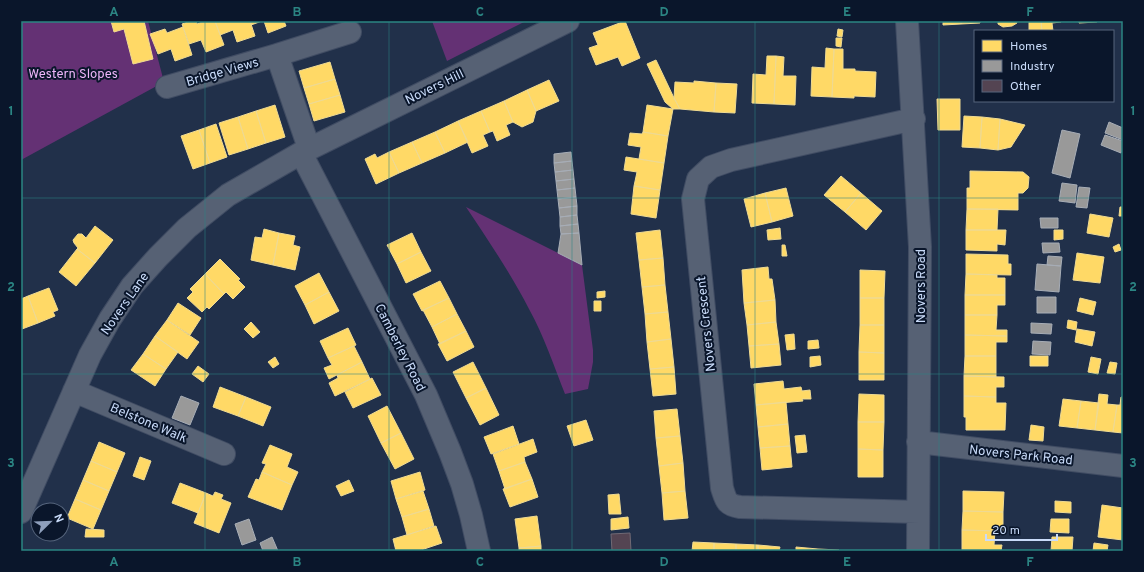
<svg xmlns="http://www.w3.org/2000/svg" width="1144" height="572" viewBox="0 0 1144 572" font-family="Overpass,sans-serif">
<rect width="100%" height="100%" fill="#21304a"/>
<path fill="#643174" d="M21 21H148L164 82 21 160Z
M432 21H526L447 61Z
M466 207 582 265 593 350V362L588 389 565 394C554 366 544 336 529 309 511 274 488 240 466 207Z"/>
<path fill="#ffd966" stroke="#efda92" d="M111 21H144L153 59 133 64 124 29 114 32Z
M191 21H196L197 24 205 21H215L224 45 206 52 201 40 189 44 182 24Z
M215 21H250L255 36 237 42 233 30 220 35Z
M250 21H262L251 25Z
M264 21H284L286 26 268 33Z
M625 21 640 58 622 66 618 57 596 65 589 48 598 45 593 33Z
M943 21H961V24L943 25Z
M961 21H980V23L961 24Z
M998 21H1016L1017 23 1012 26 1003 27 998 24Z
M1029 21H1041L1042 31H1029Z
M1041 21H1061V22L1052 23 1053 31H1042Z
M1079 21H1097V22L1079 23Z
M183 27 192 55 175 61 171 49 158 54 150 34 165 29 167 33Z
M838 29 843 30 842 37 837 36Z
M836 38H842L841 47 836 46Z
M826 48 834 49 832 97 811 96 812 67 825 68Z
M834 49H843V69H855V71L876 72 875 97 854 96V98L832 97Z
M767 56H776L774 104 752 103 753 74 766 75Z
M776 56 784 57 783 76H796L795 105 774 104Z
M656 60 674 98 680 109H673L665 102 647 64Z
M330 62 335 79 304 88 299 71Z
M335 79 340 95 309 104 304 88Z
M549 80 559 101 536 111 527 90Z
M694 81 716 83 714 112 680 109 674 98 675 82 694 83Z
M716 83 737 84 735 113 714 112Z
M527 90 536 111 533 122 522 127 513 122 504 101Z
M340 95 345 112 314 121 309 104Z
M937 99H960V130H938Z
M504 101 513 122 506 125 510 135 497 141 493 131 490 132 481 111Z
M275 105 285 137 266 143 256 111Z
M647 105 673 109 668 136 643 132Z
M256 111 266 143 248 149 238 117Z
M481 111 490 132 483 135 488 146 472 153 458 121Z
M964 116 982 117 980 148 962 147Z
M238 117 248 149 229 155 219 123Z
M982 117 1000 119 998 150 980 148Z
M1000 119 1025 125 1011 147 998 150Z
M458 121 468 142 445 153 435 132Z
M216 124 227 157 210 163 199 130Z
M199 130 210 163 193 169 181 136Z
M435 132 445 153 422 163 412 142Z
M643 132 668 136 664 163 639 159 641 147 628 145 630 133 642 134Z
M412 142 422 163 399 173 389 152Z
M389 152 399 173 376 184 365 159 375 154 377 158Z
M626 157 664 163 660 190 634 186 637 172 624 170Z
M970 171 1023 172 1029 177 1028 188 1023 193H1018V210L967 209V188H970Z
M841 176 861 193 845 212 824 195Z
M634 186 660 190 656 218 631 214Z
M786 188 793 216 772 222 765 193Z
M765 193 772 222 751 227 744 199Z
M861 193 882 211 866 230 845 212Z
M1120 207H1123V216H1119Z
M967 209H998L997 230H966Z
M1090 214 1113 218 1109 237 1087 233Z
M95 226 113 240 95 263 77 249 78 248 74 243 73 240 78 234H82L86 238Z
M780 228 781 239 768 240 767 230Z
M264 229 279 233 273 265 251 260 255 237 262 238Z
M660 230 663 258 639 260 636 233Z
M966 230H1006L1005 245 997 244V251L966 250Z
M1054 230H1063V239L1054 240Z
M279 233 295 236 293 245 300 247 295 270 273 265Z
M412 233 421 252 397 264 387 245Z
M1119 244 1121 250 1115 252 1113 247Z
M782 245H785L787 256H782Z
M77 249 95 263 76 286 59 272Z
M421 252 431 271 406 283 397 264Z
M1077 253 1104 257 1100 283 1073 280Z
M966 254 1008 255V264H1011V275L966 274Z
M663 258 665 285 642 287 639 260Z
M220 259 240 279 238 280 245 287 233 299 226 292 224 294 205 274Z
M768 267 769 279H772L775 300 744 303 742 270Z
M860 270 885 271 884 298H860Z
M319 273 329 292 305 305 295 286Z
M205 274 224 294 209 309 207 307 202 312 187 298 193 292 190 289Z
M966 274 997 275V278H1005V295H965Z
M440 281 449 298 422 311 413 294Z
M665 285 668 312 645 314 642 287Z
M49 288 58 310 53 312 55 316 38 323 28 296Z
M605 291V297L597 298V292Z
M329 292 339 311 314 324 305 305Z
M965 295H1005V305H997V315H965Z
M28 296 38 323 22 329 21 299Z
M449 298 457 314 432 327 423 310Z
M860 298H884V325H860Z
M1080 298 1096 302 1093 315 1077 311Z
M775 300 776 322 747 325 744 303Z
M594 301H601V311H594Z
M178 303 201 318 190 335 167 320Z
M668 312 671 339 647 342 645 314Z
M457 314 466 331 440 344 432 327Z
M965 315H997L996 330H1007V336L965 335Z
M167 320 199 342 187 359 155 336Z
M1068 320 1077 322 1076 330 1067 328Z
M251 322 260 332 253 338 244 329Z
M776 322 779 344 749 346 747 325Z
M860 325H884V353L859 352Z
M348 328 356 345 328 358 320 341Z
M1077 329 1095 332 1092 346 1075 342Z
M466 331 474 347 447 361 438 344Z
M794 334 795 349 787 350 785 335Z
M965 335 1007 336V342H996V356H965Z
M155 336 178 352 166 369 143 354Z
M671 339 674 367 650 369 647 342Z
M818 340 819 348 808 349V341Z
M779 344 781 365 751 368 749 346Z
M354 346 362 362 329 379 324 368 332 365 328 358Z
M859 352 884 353V380H859Z
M143 354 166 369 155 386 131 370Z
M820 356 821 365 810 367V357Z
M965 356H996V377L964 376Z
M1030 356H1048V366H1030Z
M275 357 279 364 273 368 268 362Z
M1091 357 1101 359 1098 374 1088 372Z
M362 362 370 379 335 396 329 383 338 378 337 375Z
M473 362 486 388 466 398 453 372Z
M1110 362 1117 363 1115 374 1107 373Z
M198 366 209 374 203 382 192 374Z
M674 367 676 394 653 396 650 369Z
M964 376 1004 377V387H996V397L964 396Z
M372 378 381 395 353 408 345 392Z
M783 381 784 389 801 387 802 391 810 390 811 399H802L803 401 756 405 754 384Z
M220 387 246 397 238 416 213 407Z
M486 388 499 415 480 425 466 398Z
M859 394 884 395V422H858Z
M1099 394 1108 395 1107 404 1117 405 1113 432 1095 430Z
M964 396 996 397V403H1006L1005 430H966V417H964Z
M246 397 271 407 263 426 238 416Z
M1121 397H1123V433L1113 432 1117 405H1120Z
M1063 399 1081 401 1077 428 1059 426Z
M1081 401 1099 403 1095 430 1077 428Z
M786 402 788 424 758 427 756 405Z
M387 406 401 433 381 443 368 416Z
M677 409 680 436 656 438 654 411Z
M586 420 593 440 574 446 567 426Z
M858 422H884L883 450 858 449Z
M788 424 790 446 760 448 758 427Z
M1031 425 1044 427 1043 441 1029 440Z
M513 426 519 444 491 454 484 437Z
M401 433 414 459 395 469 381 443Z
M805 435 807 452 797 453 795 436Z
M680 436 683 463 659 466 656 438Z
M533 439 537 452 524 457 525 462 499 471 493 454Z
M99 442 125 453 117 472 91 461Z
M270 445 292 454 287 467 298 472 292 485 262 472 266 464 262 463Z
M790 446 792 467 762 470 760 448Z
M858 449 883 450V477H858Z
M140 457 151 461 144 480 133 476Z
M91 461 117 472 109 491 83 480Z
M525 462 532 479 505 489 499 471Z
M683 463 685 491 662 493 659 466Z
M262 472 292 485 282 510 248 497 256 479 259 480Z
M420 472 425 490 396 499 391 481Z
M532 479 538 497 510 507 503 489Z
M83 480 109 491 101 510 75 499Z
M349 480 354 491 341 496 336 486Z
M180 483 206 493 198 513 172 503Z
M423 491 429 509 402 517 396 499Z
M685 491 688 518 664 520 662 493Z
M963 491 1004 492 1003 512 963 511Z
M215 492 223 495 221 499 231 503 219 533 194 523 206 493 213 496Z
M619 494 621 514H609L608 495Z
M75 499 101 510 93 529 67 518Z
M1055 501 1071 502V513L1055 512Z
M1102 505 1123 508V540L1098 537Z
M429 509 434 526 407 535 402 517Z
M963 511 1003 512V531L962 530Z
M537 516 541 546 519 548 515 519Z
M628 517 629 528 611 530V519Z
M1051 519H1069V533L1050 532Z
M436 526 442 543 418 551H413L412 550 408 551H396L393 539Z
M86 529 104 530V537H85Z
M962 530 995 531 994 545H1002L1001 551 962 550Z
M1052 537H1073L1072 551H1051Z
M693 542 714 543V551H692Z
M714 543 736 544V551H714Z
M1094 543 1108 545 1107 551H1093Z
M736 544 758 545V551H736Z
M758 545 780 547 779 551H758Z
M541 546V551H519V548Z
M796 547 818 549V551H796Z
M818 549 839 550V551H818Z
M962 550 1001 551H962Z"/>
<path fill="#999" stroke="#a7adb6" d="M1109 122 1123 128V140L1105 133Z
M1062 130 1080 134 1070 178 1052 173Z
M1105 135 1123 141V146L1121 153 1101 145Z
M571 152 572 161 554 163V154Z
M572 161 573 170 555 172 554 163Z
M573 170 574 179 556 181 555 172Z
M574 179 575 188 557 190 556 181Z
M1062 183 1077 185 1075 203 1059 201Z
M1079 187 1090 188 1087 208 1076 207Z
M575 188 576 197 558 199 557 190Z
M576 197 577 206 559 208 558 199Z
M577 206V215L560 217 559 208Z
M577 215 578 224 560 226V217Z
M1040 218H1058V228H1041Z
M578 224 579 233 561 234 560 226Z
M579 233 582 265 558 253 561 234Z
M1042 243H1059L1060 252 1043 253Z
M1048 256 1062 257 1061 266 1047 265Z
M1037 264 1061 266 1059 292 1035 290Z
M1037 297H1056V313H1037Z
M1031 323 1052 324 1051 334 1031 333Z
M1033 341 1051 342 1050 355 1032 354Z
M181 396 199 403 190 425 172 418Z
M249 519 256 540 242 545 235 524Z
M272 537 278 551H263L260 543Z"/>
<path fill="#544452" stroke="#706974" d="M630 533 631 551H612L611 534Z"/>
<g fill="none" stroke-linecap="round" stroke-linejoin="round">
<g stroke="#404c63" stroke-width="24">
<path id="street" d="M907 21 920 247 918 551
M277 55 309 148
M167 87 277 55 350 32
M914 119 731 160 711 167 698 179 693 199 722 488C726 500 726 505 740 507L918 512
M301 153 426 395 450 452 462 484 471 515 479 551
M74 391 224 454
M918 442 1123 466
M21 512 90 355 110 319 132 286 158 257 187 228 228 195 301 153 568 21"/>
</g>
<use href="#street" stroke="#566174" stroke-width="22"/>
</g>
<path fill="none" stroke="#2b8583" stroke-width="1" stroke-opacity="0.55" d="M205 21V551M389 21V551M572 21V551M755 21V551M939 21V551M21 198H1123M21 374H1123"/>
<g text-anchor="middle" stroke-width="4" stroke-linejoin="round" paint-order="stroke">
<g font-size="13" fill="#c9dbf9" stroke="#0a162b">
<text transform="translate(222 71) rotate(-16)" y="5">Bridge Views</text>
<text transform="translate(434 86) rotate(-26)" y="5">Novers Hill</text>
<text transform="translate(920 286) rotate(-90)" y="5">Novers Road</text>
<text transform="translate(124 303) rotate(-55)" y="5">Novers Lane</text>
<text transform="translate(705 324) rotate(-96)" y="5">Novers Crescent</text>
<text transform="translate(401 347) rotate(63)" y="5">Camberley Road</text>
<text transform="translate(149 422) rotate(23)" y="5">Belstone Walk</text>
<text transform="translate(1021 454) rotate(6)" y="5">Novers Park Road</text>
</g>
<g font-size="13" fill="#edb5f9" stroke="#0a162b">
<text x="73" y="78">Western Slopes</text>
</g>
</g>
<rect width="1144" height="572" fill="none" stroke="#0a162b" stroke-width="44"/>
<rect x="974" y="30" width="140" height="72" fill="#0a162b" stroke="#56657d"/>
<rect x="982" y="40" width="20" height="12" fill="#ffd966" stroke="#56657d"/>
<text x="1010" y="50" font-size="12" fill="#c9dbf9">Homes</text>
<rect x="982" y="60" width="20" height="12" fill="#999999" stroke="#56657d"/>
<text x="1010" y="70" font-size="12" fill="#c9dbf9">Industry</text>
<rect x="982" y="80" width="20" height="12" fill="#544452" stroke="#56657d"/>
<text x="1010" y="90" font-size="12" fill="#c9dbf9">Other</text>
<g transform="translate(50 522) rotate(67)"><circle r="19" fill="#0a162b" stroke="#56657d"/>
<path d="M0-3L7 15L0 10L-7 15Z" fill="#8e9fbc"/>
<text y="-6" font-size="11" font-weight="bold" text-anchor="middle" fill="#c9dbf9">N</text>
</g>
<path d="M986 534v6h71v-6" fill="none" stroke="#c9dbf9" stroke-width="2"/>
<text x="992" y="534" font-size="12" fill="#c9dbf9" stroke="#0a162b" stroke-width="3" paint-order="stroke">20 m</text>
<rect x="22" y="22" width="1100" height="528" fill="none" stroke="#2b8583" stroke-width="1.5"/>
<g font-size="13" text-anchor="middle" font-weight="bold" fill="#2b8583">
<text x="114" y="16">A</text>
<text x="297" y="16">B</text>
<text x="480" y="16">C</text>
<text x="664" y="16">D</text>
<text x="847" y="16">E</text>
<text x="1030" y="16">F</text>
<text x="11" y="115">1</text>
<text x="1133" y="115">1</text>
<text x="11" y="291">2</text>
<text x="1133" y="291">2</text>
<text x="11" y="467">3</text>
<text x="1133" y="467">3</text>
<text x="114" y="566">A</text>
<text x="297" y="566">B</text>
<text x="480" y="566">C</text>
<text x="664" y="566">D</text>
<text x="847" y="566">E</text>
<text x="1030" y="566">F</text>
</g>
</svg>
